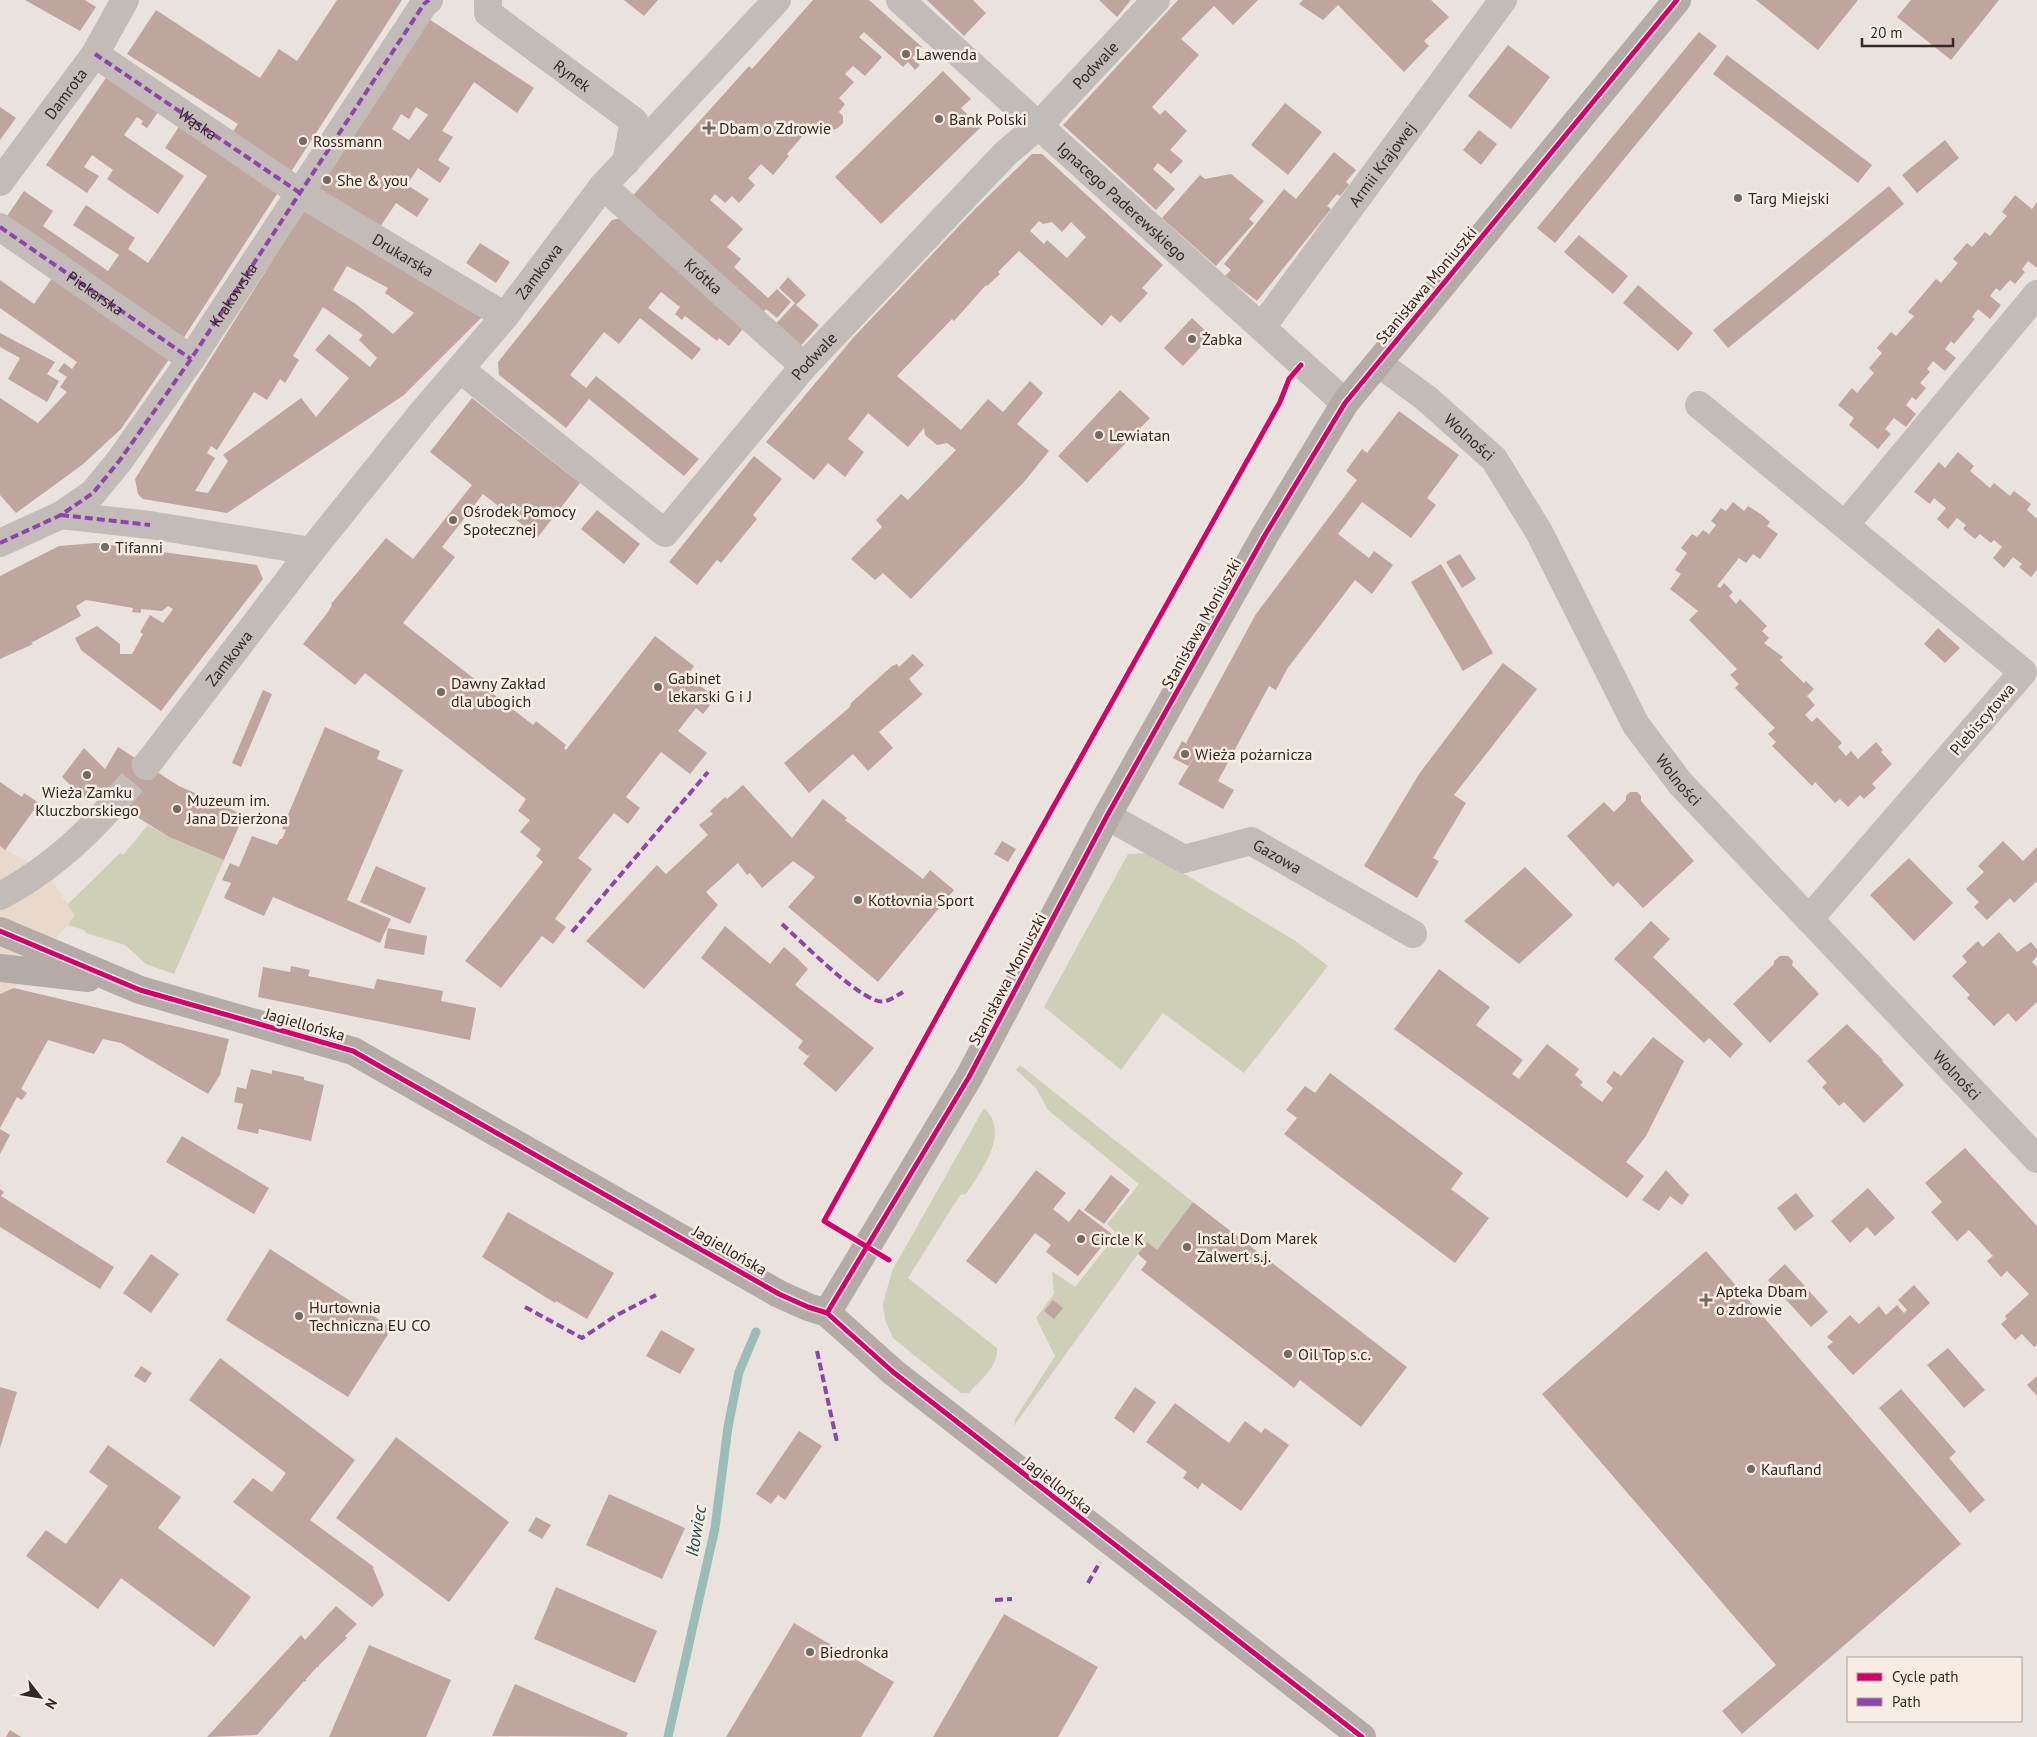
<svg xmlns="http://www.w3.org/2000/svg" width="2037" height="1737" viewBox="0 0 2037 1737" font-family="'PT Sans',sans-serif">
<rect width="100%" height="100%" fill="#eae3dd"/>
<path fill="#cdcfb7" d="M148 825 169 837 224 860 174 974 146 964 125 945 86 933 84 930 68 925 66 906 120 853 123 855Z
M1150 853 1297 942 1328 966 1244 1073 1163 1013 1121 1070 1044 1007 1128 854Z
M1020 1065 1193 1202 1157 1250 1147 1242 1138 1254 1014 1426 1015 1419 1055 1356 1036 1318 1054 1294 1052 1271 1075 1287 1117 1234 1107 1224 1139 1184 1048 1110 1036 1088 1016 1070Z
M984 1108C1011 1133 981 1171 966 1194L960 1195 908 1278 997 1348C999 1366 980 1380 969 1393H961L893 1338 885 1320 883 1304 892 1271Z"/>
<path fill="#e9d9cc" d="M0 846 48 874 75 916 14 988 0 994Z"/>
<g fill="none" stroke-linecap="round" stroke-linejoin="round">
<path stroke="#9abdb9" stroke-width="9" d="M668 1737 715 1528 728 1427 739 1372 756 1332"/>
</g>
<path fill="#bea59e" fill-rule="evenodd" d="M25 0H85L96 7 80 31Z
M337 0H402L287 178 228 139 238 124 127 54 156 10 260 78 279 49 297 61Z
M624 0H658L644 16Z
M813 0H869L922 47 912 58 920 65 915 70 908 62 903 67 864 32 859 37 882 57 865 76 853 66 845 74 854 82 839 98 845 104 839 112 843 116V123L838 128 832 130 826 125 821 131 813 124 787 154 789 156 773 175 761 164 748 178 755 185 739 203 732 196 725 203 715 194 710 200 743 229 727 247 741 259 734 267 768 298 777 289 791 302 777 318 766 309 758 318 628 201 749 66 752 69Z
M927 0H973L986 13 964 36Z
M1099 0H1131L1117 17Z
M1178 0H1258L1233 25 1214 6 1181 39 1199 55 1152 107 1160 115 1165 110 1187 131 1170 150 1183 161 1171 174 1158 163 1153 169 1175 189 1156 210 1063 125Z
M1303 0H1431L1449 17 1424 41 1429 46 1404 72 1338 5 1323 20 1299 4Z
M1756 0H1858L1818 50Z
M1911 0H1999L1951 60 1897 17Z
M426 17 534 88 517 113 474 82 442 131 453 137 438 160 450 168 440 183 418 168 407 185 429 199 417 217 396 203 378 230 314 188ZM416 107 428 115 409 140 392 129 401 114 409 119Z
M1699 32 1717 46 1555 243 1537 228Z
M1508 45 1550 77 1511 129 1468 96Z
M1727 55 1872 165 1858 183 1713 74Z
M943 71 971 99 961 108 980 128 881 224 835 177Z
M110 72 161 108 147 128 141 124 143 121 137 117 124 135 184 176 158 214 107 179 113 170 92 155 84 167 99 176 87 193 46 165Z
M1285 103 1322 132 1288 175 1251 145Z
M0 107 16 118 0 140Z
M182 122 281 188 181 342 3 222 24 191 53 211 43 226 108 271 119 255 73 225 86 205 135 238 128 249 148 263 207 176 165 148Z
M1479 130 1497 144 1481 165 1463 150Z
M1945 140 1959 158 1917 193 1902 175Z
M1334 152 1356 170 1346 182 1349 185 1340 196 1337 194 1327 206 1331 209 1257 301 1225 276 1231 270 1224 264 1284 189 1296 199Z
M1032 154H1042L1163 265 1142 288 1148 293 1120 323 1111 315 1102 326 1019 251 998 272 1000 274 987 286 986 285 954 321 952 319 897 376 961 430 988 399 1003 412 1030 381 1043 393 1017 424 1049 451 1024 482 911 599 883 573 875 580 851 559 882 527 876 520 901 494 908 500 956 450 947 443 937 445 925 435 924 428 908 447 868 413 848 439 864 452 845 477 828 463 814 480 766 442 853 338 975 209ZM1039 221 1043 224 1052 222 1062 232 1071 222 1086 237 1067 258 1047 240 1044 244 1030 231Z
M1231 174 1264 201 1249 219 1254 223 1216 266 1162 218 1200 175 1205 179Z
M1889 186 1904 204 1728 348 1713 330Z
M2015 195 2032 209 2037 202V268L2028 261 2022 269 2025 272 2015 284 2010 280 2000 291 1996 288 1990 296 2001 305 1990 319 1978 309 1972 317 1975 319 1954 344 1951 341 1945 349 1956 358 1945 371 1933 361 1927 369 1930 372 1920 383 1926 388 1916 400 1912 397 1906 405 1916 414 1906 427 1894 418 1885 429 1891 434 1878 449 1849 425 1854 418 1838 405 1852 388 1857 393 1874 373 1869 368 1882 353 1877 348 1891 332 1896 336 1914 316 1908 312 1936 279 1941 283 1958 263 1953 259 1967 243 1972 247 1985 232 1990 236 1998 226 2007 216 2002 212Z
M304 210 484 315 404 395 227 513 143 499 138 494 135 479ZM347 266 388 288 385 293 414 313 393 334 356 304 333 290ZM323 307 363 335 359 340 377 358 370 367 329 334 315 350 349 378 316 417 301 398 223 455 228 461 208 493 195 491 215 458 207 453 211 446 217 450 254 392 267 400 280 379 285 383 299 360 293 356Z
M625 217 747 324 729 346 719 338 717 341 685 316 682 320 675 314 680 307 661 292 648 308 701 349 692 360 640 318 619 344 604 332 570 375 586 388 596 376 699 459 684 476 589 399 566 428 499 375 498 362 612 220Z
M1579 235 1628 276 1613 294 1564 252Z
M480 243 510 262 496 283 466 263Z
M55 274 172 355 121 429 82 465 16 513 0 495V398L38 423 67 392 60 387 67 377 58 371 64 363 72 369 77 362 0 308V280L34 304Z
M788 277 806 295 796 305 819 325 796 351 771 329 795 303 779 288Z
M1638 285 1693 333 1678 351 1623 303Z
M1192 318 1211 336 1183 366 1164 348Z
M0 333 55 362 47 374 59 381 47 402 8 379 20 358 0 347Z
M1120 390 1150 418 1087 483 1058 456Z
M472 398 580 483 538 537 483 494 442 547 455 557 403 623 533 725 536 721 566 745 564 748 566 750 655 636 694 666 687 676 716 698 703 714 696 708 678 731 707 753 690 774 661 752 626 797 640 808 628 824 614 813 578 858 592 869 555 919 566 927 553 944 542 936 501 988 465 961 543 862 536 856 541 849 520 832 530 820 518 811 526 799 365 673 355 685 303 644 328 612 332 605 331 604 386 538 413 559 472 485 430 452Z
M1399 411 1459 455 1427 498 1436 505 1411 538 1362 502 1338 534 1369 558 1374 551 1393 565 1372 594 1355 580 1287 669 1276 690 1269 686 1218 781 1234 790 1223 809 1178 784 1196 754 1188 766 1173 758 1182 741 1193 748 1186 743 1256 614 1357 480 1346 471 1362 449 1367 453Z
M1958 452 1974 466 1970 471 1990 488 1994 483 2010 496 2014 491 2031 504 2027 510 2037 519V570L2031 577 2019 567 2022 564 2013 557 2004 568 1993 558 2002 547 1994 540 1991 543 1980 534 1975 539 1963 529 1966 525 1957 518 1948 529 1937 519 1946 508 1934 498 1930 504 1914 492 1939 462 1945 468Z
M754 456 782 479 753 515 757 519 721 563 717 560 697 585 669 562Z
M1733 502 1744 511 1748 506 1762 515 1770 522 1767 526 1778 534 1760 559 1753 554 1746 563 1739 558 1717 586 1720 588 1724 583 1733 592 1729 596 1736 604 1740 599 1767 626 1762 631 1769 638 1764 643 1783 657 1780 660 1804 683 1806 681 1814 689 1807 696 1815 705 1805 715 1812 722 1817 717 1842 743 1838 747 1846 756 1851 751 1858 759 1876 742 1883 750 1881 752 1892 764 1872 784 1876 788 1864 799 1860 795 1848 807 1840 799 1835 803 1815 782 1812 786 1772 746 1776 742 1768 734 1775 728 1735 688 1739 684 1730 675 1737 669 1689 620 1698 611 1670 589 1681 574 1675 570 1687 553 1681 548 1692 534 1697 537 1703 530 1709 534 1716 525 1711 521 1721 508 1726 511Z
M597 510 640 544 624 564 581 529Z
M96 543 257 565 263 579 161 711 81 650 75 638 97 626 120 644V654H132L143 634 140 632 150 615 163 623 173 609 168 606 162 611 141 609V613L132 612 133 608 86 600 76 606 81 616 31 643 33 644 0 659V576L59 546Z
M1460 554 1476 579 1462 588 1446 562Z
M1441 564 1493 653 1463 671 1411 582Z
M1938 628 1960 648 1945 663 1924 644Z
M913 654 924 665 909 679 921 693 922 692V695L879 732 893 748 868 771 853 754 809 793 784 763 850 707 851 703 892 666 897 664 899 667Z
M1503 663 1537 689 1454 795 1466 803 1433 858 1439 861 1417 898 1364 866 1419 774Z
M263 690 272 694 241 767 232 763Z
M325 727 380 751 377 759 403 770 347 900 391 919 380 943 273 897 264 916 224 898 231 883 222 880 230 863 239 867 252 836 277 845 280 839H282L286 830 282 829Z
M118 747 179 786 244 815 224 860 169 837 96 791 87 801 62 777 84 748 105 769Z
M0 782 22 797 24 793 39 803 5 850 0 846Z
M743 785 792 838 823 799 847 818 845 820 923 879 930 870 954 890 878 982 788 907 815 877 793 861 762 888 750 873 747 875 738 863 706 892 718 905 644 989 586 941 657 865 666 874 708 835 699 825 713 814 710 811 725 797 727 799Z
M1630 792H1637L1641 796V801L1694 861 1643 908 1618 882 1613 887 1567 836 1604 802 1614 812 1626 800V796Z
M1002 841 1016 849 1008 862 994 854Z
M2003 841 2023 861 2037 847V881L2014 903 2010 898 1987 920 1974 907 1979 902 1966 889 1984 872 1978 866Z
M1909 858 1953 903 1914 941 1870 895Z
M376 866 426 888 410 924 360 902Z
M1525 867 1573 915 1519 964 1464 921Z
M1651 921 1670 939 1653 957 1743 1044 1730 1058 1709 1038 1704 1043 1614 959Z
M725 926 770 964 784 947 798 959 808 969 795 985 874 1048 836 1092 803 1064 812 1052 808 1056 798 1048 803 1041 701 958Z
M388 928 427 936 424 955 384 948Z
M1999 932 2017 952 2031 942 2037 949V956L2032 962 2037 967V1002L2016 1022 2008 1013 1994 1026 1967 998 1970 995 1952 976 1967 962 1962 956 1978 941 1983 947Z
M1780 956H1788L1793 961 1792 965 1819 994 1770 1043 1733 1004 1774 964V961Z
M291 966 310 970 308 976 374 989 377 979 443 991 441 1001 476 1008 470 1040 258 997 263 967 290 972Z
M1439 969 1490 1007 1476 1025 1523 1060 1512 1074 1519 1079 1547 1044 1579 1069 1575 1075 1583 1082 1580 1085 1602 1102 1613 1088 1606 1082 1614 1071 1621 1076 1653 1037 1684 1061 1646 1136 1626 1162 1644 1176 1627 1198 1394 1029Z
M14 988 229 1039 220 1075 208 1094 121 1043 103 1039 94 1054 48 1040 21 1089 27 1093 22 1100 17 1097 0 1128V994Z
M1847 1024 1883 1060 1882 1061 1904 1085 1864 1123 1844 1102 1839 1106 1822 1087 1827 1083 1807 1061Z
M251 1069 272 1074V1070L304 1077V1080L324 1085 311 1141 259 1129 258 1134 237 1129 243 1104 234 1102 237 1087 246 1089Z
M1330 1073 1463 1173 1451 1189 1489 1218 1455 1263 1284 1134 1297 1118 1286 1110 1305 1086 1315 1093Z
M0 1129 10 1135 0 1154Z
M182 1136 269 1188 254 1214 166 1162Z
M1965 1148 2037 1226V1345L2034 1347 2022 1334 2015 1340 2001 1324 2007 1319 2005 1316 2029 1294 2007 1271 2001 1277 1987 1261 1993 1256 1969 1230 1957 1241 1931 1212 1942 1202 1925 1183Z
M1036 1170 1066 1193 1053 1209 1069 1222 1079 1209 1112 1234 1078 1276 1046 1252 1051 1245 1035 1233 996 1284 966 1261Z
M1666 1170 1689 1195 1682 1205 1670 1196 1659 1211 1642 1200Z
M1111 1175 1130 1190 1104 1224 1084 1210Z
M1868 1188 1895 1218 1875 1236 1867 1227 1850 1243 1831 1221Z
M0 1189 4 1192 1 1196 114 1267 100 1289 0 1227Z
M1796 1193 1814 1216 1795 1231 1777 1208Z
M1193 1202 1407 1367 1361 1427 1300 1380 1294 1388 1141 1270 1147 1262 1138 1254 1147 1242 1157 1250Z
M508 1212 614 1273 587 1319 556 1301 555 1303 482 1257Z
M270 1249 392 1328 348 1397 226 1320Z
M1706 1251 1961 1544 1742 1734 1722 1711 1776 1665 1542 1394Z
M151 1254 179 1274 151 1313 123 1293Z
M1785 1264 1828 1312 1811 1327 1768 1280Z
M1914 1285 1930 1303 1853 1375 1827 1347 1833 1342 1827 1337 1850 1315 1859 1324 1879 1306 1886 1315 1897 1305 1904 1313 1907 1310 1898 1300Z
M1053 1300 1063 1308 1054 1319 1044 1311Z
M661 1330 695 1349 680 1374 646 1356Z
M1948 1348 1985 1390 1964 1408 1927 1365Z
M220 1358 355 1460 310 1520 374 1567 373 1568 384 1595 372 1607 233 1502 253 1478 272 1492 286 1473 189 1400Z
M141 1366 152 1373 145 1383 134 1376Z
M2037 1376V1396L2027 1385Z
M0 1387 17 1392 0 1448Z
M1135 1387 1156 1402 1134 1433 1114 1418Z
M1901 1389 1956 1452 1949 1458 1985 1500 1970 1513 1879 1408Z
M1175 1403 1229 1443 1245 1421 1261 1433 1265 1428 1289 1445 1241 1511 1202 1483 1198 1489 1183 1478 1187 1472 1146 1442Z
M799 1431 822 1446 785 1500 778 1495 771 1504 756 1494Z
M396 1437 509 1522 449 1602 336 1518Z
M108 1445 181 1497 158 1528 251 1597 214 1647 121 1578 98 1609 26 1556 46 1530 66 1544 108 1486 89 1472Z
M609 1494 685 1528 662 1579 586 1545Z
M536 1517 551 1525 542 1539 528 1531Z
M556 1587 657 1631 635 1683 534 1639Z
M336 1606 357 1624 345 1636 347 1638 319 1665V1668L318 1666 306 1679V1682L304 1681 257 1735 207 1737 301 1635 305 1640Z
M1004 1614 1098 1667 1058 1737H933Z
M794 1623 894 1682 861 1737H726Z
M369 1645 451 1680 426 1737H329Z
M515 1684 628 1733 626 1737 492 1736Z
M10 1730 21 1737H6Z"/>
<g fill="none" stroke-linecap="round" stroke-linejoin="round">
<path stroke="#c5beb8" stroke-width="28" stroke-dasharray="28 14" stroke-linecap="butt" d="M114 803 146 766"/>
<g stroke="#c3bbb7" stroke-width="28">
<path id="s1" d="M488 0V13L634 121 626 162"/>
<path id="s2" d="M900 0 1345 403"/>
<path id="s3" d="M95 54 300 193 505 316"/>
<path id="s4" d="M0 182 95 54 125 0"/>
<path id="s5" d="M603 186 804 366"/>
<path d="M0 227 191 359"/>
<path id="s6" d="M1262 327 1503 0"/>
<path id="s7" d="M1378 363 1426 398 1494 459 1539 532 1636 725 1680 783 2037 1159"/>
<path id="s8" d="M460 369 665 533 804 366 1006 153 1038 126 1156 0"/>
<path d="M1699 405 2023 672 1809 919"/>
<path d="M61 515 150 525 311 551"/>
<path d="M1845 525 2037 294"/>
<path d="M0 543 61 515 93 493 120 460 191 359 424 4 429 0"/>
<path id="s9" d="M146 766 311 551 421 414 505 316 603 186 777 0"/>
<path id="s10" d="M1107 816 1184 859 1251 841 1413 934"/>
<path d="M0 896C44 873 81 841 114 803"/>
</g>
<path stroke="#b4aba7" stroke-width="28" d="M0 931 140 990 353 1051 779 1294 808 1307 827 1313 893 1372 1362 1737
M0 968 88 978
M827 1313 969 1077 1107 816 1265 535 1345 403 1677 0"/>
<g stroke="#8e44ad" stroke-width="4" stroke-dasharray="8 4" stroke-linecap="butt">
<path id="s11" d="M95 54 300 193"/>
<path id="s12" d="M0 227 191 359"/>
<path d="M61 515 150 525"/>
<path id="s13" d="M0 543 61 515 93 493 120 460 191 359 424 4 429 0"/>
<path d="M782 924C805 945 848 989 875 1000 885 1005 894 997 903 992"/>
<path d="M572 932 708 772"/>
<path d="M525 1307 582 1338 617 1315 656 1295"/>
<path d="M817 1351 837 1442"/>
<path d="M1088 1583 1100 1562"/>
<path d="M995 1600 1012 1599"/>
</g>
<g stroke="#f9ede3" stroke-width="8">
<path id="cycleway" d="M0 931 140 990 353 1051 779 1294 808 1307 827 1313 893 1372 1362 1737
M889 1260 824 1221 1038 834 1280 402 1289 379 1301 365
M827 1313 969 1077 1107 816 1265 535 1345 403 1677 0"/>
</g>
<use href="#cycleway" stroke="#d6006c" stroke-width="5"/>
</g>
<g fill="#736965" stroke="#f9ede3" stroke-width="2">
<circle cx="906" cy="54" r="5"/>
<circle cx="939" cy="119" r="5"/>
<path d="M706.5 120.5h5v5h5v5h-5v5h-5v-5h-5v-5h5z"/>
<circle cx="303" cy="141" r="5"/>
<circle cx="327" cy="180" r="5"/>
<circle cx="1738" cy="198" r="5"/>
<circle cx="1192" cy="339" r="5"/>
<circle cx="1099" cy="435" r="5"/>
<circle cx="453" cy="520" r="5"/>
<circle cx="105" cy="547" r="5"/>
<circle cx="658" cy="687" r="5"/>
<circle cx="441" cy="692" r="5"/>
<circle cx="1185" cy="754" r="5"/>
<circle cx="87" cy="775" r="5"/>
<circle cx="177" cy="809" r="5"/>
<circle cx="858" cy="900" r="5"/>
<circle cx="1081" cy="1239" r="5"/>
<circle cx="1187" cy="1247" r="5"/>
<path d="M1703.5 1292.5h5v5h5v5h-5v5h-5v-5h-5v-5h5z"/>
<circle cx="299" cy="1316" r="5"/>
<circle cx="1288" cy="1354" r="5"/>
<circle cx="1751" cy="1469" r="5"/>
<circle cx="810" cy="1652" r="5"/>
</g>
<g text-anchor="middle" stroke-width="5" stroke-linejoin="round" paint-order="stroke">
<g font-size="16" fill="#332825" stroke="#f9ede3" text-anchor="start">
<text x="916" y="60">Lawenda</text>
<text x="949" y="125">Bank Polski</text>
<text x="719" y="134">Dbam o Zdrowie</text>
<text x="313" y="147">Rossmann</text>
<text x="337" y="186">She &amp; you</text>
<text x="1748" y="204">Targ Miejski</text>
<text x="1202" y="345">Żabka</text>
<text x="1109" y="441">Lewiatan</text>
<text x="463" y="517">Ośrodek Pomocy<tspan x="463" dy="18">Społecznej</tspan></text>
<text x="115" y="553">Tifanni</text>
<text x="668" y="684">Gabinet<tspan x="668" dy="18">lekarski G i J</tspan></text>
<text x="451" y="689">Dawny Zakład<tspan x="451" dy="18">dla ubogich</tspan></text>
<text x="1195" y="760">Wieża pożarnicza</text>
<text x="87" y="798" text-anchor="middle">Wieża Zamku<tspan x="87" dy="18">Kluczborskiego</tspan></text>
<text x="187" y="806">Muzeum im.<tspan x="187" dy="18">Jana Dzierżona</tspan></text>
<text x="868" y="906">Kotłovnia Sport</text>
<text x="1197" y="1244">Instal Dom Marek<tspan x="1197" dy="18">Zalwert s.j.</tspan></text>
<text x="1091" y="1245">Circle K</text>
<text x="1716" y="1297">Apteka Dbam<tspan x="1716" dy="18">o zdrowie</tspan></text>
<text x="309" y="1313">Hurtownia<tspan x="309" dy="18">Techniczna EU CO</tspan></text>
<text x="1298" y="1360">Oil Top s.c.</text>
<text x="1761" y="1475">Kaufland</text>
<text x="820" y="1658">Biedronka</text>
</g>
<g font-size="16" fill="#332825" stroke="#f9ede3">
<text dy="6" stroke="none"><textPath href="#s8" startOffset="899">Podwale</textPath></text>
<text dy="6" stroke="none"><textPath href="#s1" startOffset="118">Rynek</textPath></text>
<text dy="6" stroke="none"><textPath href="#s4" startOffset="110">Damrota</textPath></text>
<text dy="6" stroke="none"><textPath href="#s11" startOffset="124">Wąska</textPath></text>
<text dy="6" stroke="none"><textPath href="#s6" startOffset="202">Armii Krajowej</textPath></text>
<text dy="6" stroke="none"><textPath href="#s2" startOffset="300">Ignacego Paderewskiego</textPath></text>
<text dy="6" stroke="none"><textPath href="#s3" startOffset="368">Drukarska</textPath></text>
<text dy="6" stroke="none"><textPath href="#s9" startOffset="632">Zamkowa</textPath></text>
<text dy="6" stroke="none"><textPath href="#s5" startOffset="135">Krótka</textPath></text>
<text transform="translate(1426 285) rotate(-50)" y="6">Stanisława Moniuszki</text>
<text dy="6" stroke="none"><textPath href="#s12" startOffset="116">Piekarska</textPath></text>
<text dy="6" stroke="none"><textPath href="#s13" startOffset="349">Krakowska</textPath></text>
<text dy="6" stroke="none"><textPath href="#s8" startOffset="494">Podwale</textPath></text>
<text dy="6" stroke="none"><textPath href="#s7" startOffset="118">Wolności</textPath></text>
<text transform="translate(1201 623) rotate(-61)" y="6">Stanisława Moniuszki</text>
<text dy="6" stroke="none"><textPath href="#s9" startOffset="136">Zamkowa</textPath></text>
<text transform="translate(1982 719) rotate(-49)" y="6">Plebiscytowa</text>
<text dy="6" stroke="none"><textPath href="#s7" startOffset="522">Wolności</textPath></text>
<text dy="6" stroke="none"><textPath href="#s10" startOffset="188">Gazowa</textPath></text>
<text transform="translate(1007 979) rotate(-62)" y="6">Stanisława Moniuszki</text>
<text transform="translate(305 1024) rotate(16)" y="6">Jagiellońska</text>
<text dy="6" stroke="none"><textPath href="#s7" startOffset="928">Wolności</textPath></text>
<text transform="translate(730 1250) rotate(30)" y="6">Jagiellońska</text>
<text transform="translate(1058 1485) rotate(38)" y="6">Jagiellońska</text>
</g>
<g font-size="18" font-style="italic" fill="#1c5452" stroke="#f9ede3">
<text transform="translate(696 1531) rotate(-80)" y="6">Iłowiec</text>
</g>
</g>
<rect x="1847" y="1657" width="175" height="65" fill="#f9ede3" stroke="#aa9e97"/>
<rect x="1857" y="1673" width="25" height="8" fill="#d6006c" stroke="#aa9e97"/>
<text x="1892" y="1682" font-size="15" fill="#332825">Cycle path</text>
<rect x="1857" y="1698" width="25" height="8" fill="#8e44ad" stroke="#aa9e97"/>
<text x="1892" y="1707" font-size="15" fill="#332825">Path</text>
<g transform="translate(40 1697) rotate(121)" stroke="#f9ede3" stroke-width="4" paint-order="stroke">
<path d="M0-4L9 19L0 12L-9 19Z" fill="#332825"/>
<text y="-8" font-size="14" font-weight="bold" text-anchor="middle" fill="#332825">N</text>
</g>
<path d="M1862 38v8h91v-8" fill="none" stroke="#332825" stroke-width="2.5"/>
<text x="1870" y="38" font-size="15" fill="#332825" stroke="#f9ede3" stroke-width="4" paint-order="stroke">20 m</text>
</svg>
